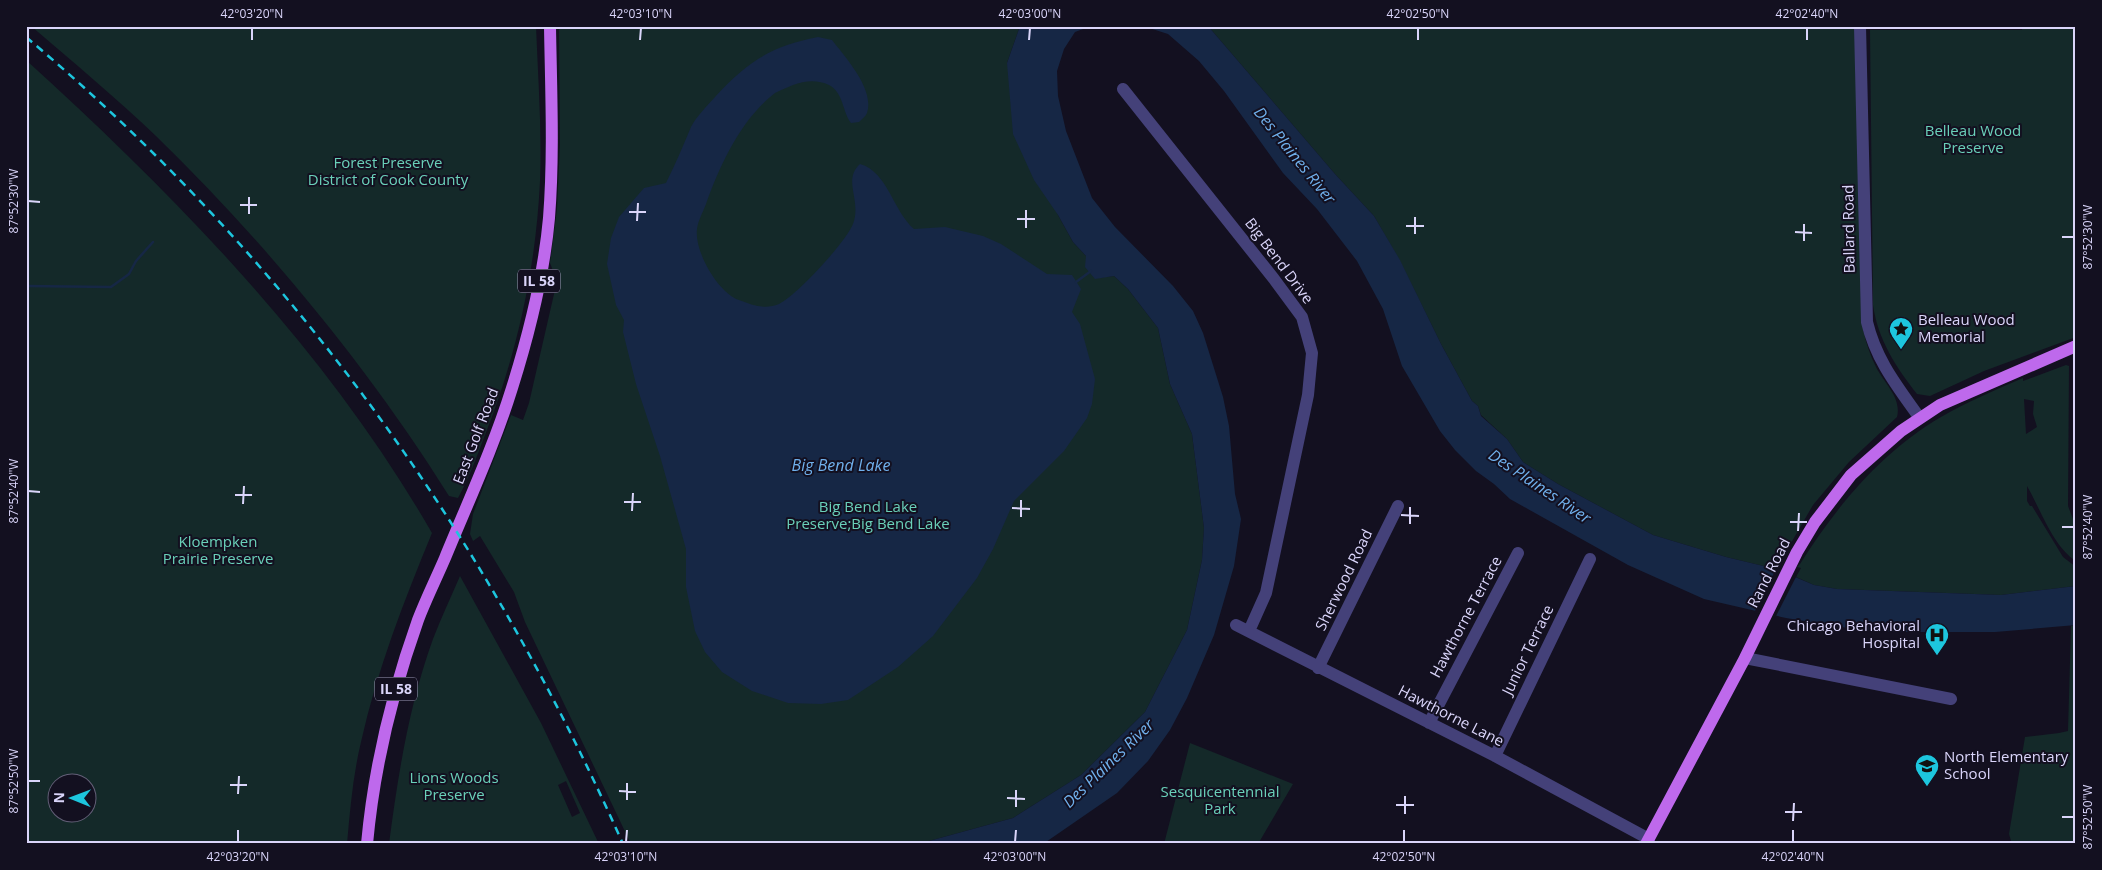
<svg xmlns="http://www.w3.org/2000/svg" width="2102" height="870" viewBox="0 0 2102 870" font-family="'Open Sans',sans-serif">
<rect width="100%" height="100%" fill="#131020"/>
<path fill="#142929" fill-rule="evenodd" d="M31 26H536C538 78 542 130 540 181 536 268 517 354 485 435 477 456 469 478 458 498L449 496C369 368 265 242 156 136 116 98 73 62 31 26Z
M559 26H1020L1007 63 1058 215 1073 242 1086 256 1095 278 1114 276 1128 289 1158 328 1170 384 1192 434 1204 528 1202 560 1187 630 1145 712 1081 775 1013 818 918 844H631L525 622 514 592 480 536 473 541 470 534 473 514 511 415 523 420 529 403 557 281 550 263 557 209 560 144Z
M1208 26H1855L1863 329C1866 343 1870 355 1876 367 1884 383 1902 398 1897 417L1849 462 1813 505 1776 569 1726 557 1653 535 1558 484 1523 462 1507 439 1481 415 1478 406 1472 401 1441 344 1400 261 1374 216 1335 174Z
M2023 26H2076V337L1984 371 1930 396 1917 394C1896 367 1878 340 1873 305L1870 30H2022Z
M26 60C180 200 328 352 432 533 404 601 377 670 361 742 353 775 350 810 347 844H26ZM58 782H88V812H58Z
M2066 365 2069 366 2068 506 2076 527V561C2053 547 2040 508 2027 486V501L2030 506H2032L2063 557 2076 567V586L2001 595 1837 589 1814 585 1796 577 1801 568 1797 567 1800 564C1836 507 1881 452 1941 417 1967 402 1995 390 2023 378V381ZM2024 399 2034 401 2033 414 2037 427 2026 434Z
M460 576 541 723 599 844H389C398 775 409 705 433 639 441 618 451 597 460 576ZM566 781 580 813 572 817 558 785Z
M2076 625V844H2012L2009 834 2025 737 2059 733 2068 731 2071 626Z
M1190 743 1293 784 1258 844H1164Z"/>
<path fill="#162745" d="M1020 26H1091L1075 32 1064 49 1057 71 1058 96 1066 131 1092 198 1115 227 1173 286 1193 311 1203 333 1223 397 1229 426 1235 494 1241 519 1234 566 1214 635 1187 698 1170 730 1148 761 1117 793 1043 844H918L1013 818 1081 775 1145 712 1187 630 1202 560 1204 528 1192 434 1170 384 1158 328 1128 289 1114 276 1095 279 1085 267 1086 256 1073 242 1058 215 1034 180 1013 134 1007 63Z
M1143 26H1208L1335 174 1374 216 1400 260 1441 344 1472 401 1478 406 1481 416 1507 439 1523 462 1558 484 1653 535 1726 557 1776 569 1814 585 1837 589 2001 595 2076 586V625L1995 632H1893L1848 628 1786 618 1704 599 1628 565 1510 499 1494 484 1476 471 1455 450 1440 431 1402 366 1383 309 1357 261 1317 209 1283 173 1224 91 1199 61 1168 34Z
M818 37 832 40C845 57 875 89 867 113 866 116 862 119 859 122L851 123C842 111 844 93 829 85 817 79 804 81 793 85 787 88 780 90 775 93 741 119 720 165 706 204 703 212 698 221 697 229 694 251 718 293 739 300 752 305 765 310 779 304 796 296 846 242 853 224 862 200 842 180 860 164 888 172 893 211 914 229L945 227 983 236 1001 244 1047 274 1072 275 1081 289 1072 312 1080 324 1095 379 1092 404 1087 418 1064 451 1014 501 993 549 977 578 933 636 898 667 848 700 821 704 788 703 752 691 722 672 705 652 695 631 686 587V549L660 456 636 384 623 332 624 320 616 305 607 264 611 238 619 217 644 188 666 183C675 165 683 146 691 127 696 117 707 106 715 97 747 62 771 46 818 37Z"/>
<path fill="#131020" d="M1777 567 1797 575 1775 618 1754 613Z"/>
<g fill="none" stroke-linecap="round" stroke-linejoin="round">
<path stroke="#162745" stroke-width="2.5" d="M1076 282 1091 271
M26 286 111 287 129 274 136 261 153 242"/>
<path stroke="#444179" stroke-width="12" d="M1860 26 1867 322C1876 360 1897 386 1919 417
M1123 89 1274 279 1302 317 1312 353 1308 395 1266 593 1249 631
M1236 625 1495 756 1649 839
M1745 658 1951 699
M1318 668 1398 506
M1429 723 1518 553
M1495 756 1590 559"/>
<path stroke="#be69ec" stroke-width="12" d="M367 844C374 767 392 693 418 620 426 599 436 579 445 558 468 502 494 446 512 388 529 334 544 274 549 218 554 154 551 90 550 26
M1646 844 1745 658 1797 552 1815 522 1851 475 1901 431 1940 405 2076 346"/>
<path stroke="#1dc6de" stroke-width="2.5" stroke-dasharray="8 6" stroke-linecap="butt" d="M26 37C289 258 484 531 623 844"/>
</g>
<path fill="none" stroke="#dad5fa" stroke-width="2" d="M252 40V28M640 40 641 28M1029 40 1030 28M1418 40V28M1807 40V28M28 201 40 202M240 205H257M629 212H646M249 214V197M1017 219H1035M637 221 638 203M1406 226H1424M1026 228V210M1795 232 1812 233M1415 234V217M2062 237H2074M1804 241V224M28 491 40 492M235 495H252M624 502H641M243 504 244 486M1012 508 1030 509M632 511 633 493M1401 515 1419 516M1021 517V500M1790 522H1807M1410 524V507M2062 527H2074M1798 531 1799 513M28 781H40M230 785H247M619 791 636 792M238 794 239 776M1007 798 1025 799M627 800V783M1396 805H1414M1016 807V790M1785 812H1802M1405 814V796M2062 817H2074M1793 821 1794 803M238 842V830M626 842 627 830M1015 842 1016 830M1404 842V830M1793 842V830"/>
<defs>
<g id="sight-pin" transform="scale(1.25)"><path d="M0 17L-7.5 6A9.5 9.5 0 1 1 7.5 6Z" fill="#1dc6de" stroke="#131020"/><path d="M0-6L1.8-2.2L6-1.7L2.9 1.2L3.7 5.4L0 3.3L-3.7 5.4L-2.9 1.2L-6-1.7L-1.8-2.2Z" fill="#111"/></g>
<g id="hospital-pin" transform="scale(1.25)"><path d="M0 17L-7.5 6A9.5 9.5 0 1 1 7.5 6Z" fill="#1dc6de" stroke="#131020"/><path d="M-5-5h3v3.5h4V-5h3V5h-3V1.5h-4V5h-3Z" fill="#111"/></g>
<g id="school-pin" transform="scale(1.25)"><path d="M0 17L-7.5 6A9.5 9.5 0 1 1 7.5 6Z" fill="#1dc6de" stroke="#131020"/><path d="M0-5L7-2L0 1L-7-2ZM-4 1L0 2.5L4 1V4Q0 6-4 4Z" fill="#111"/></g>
</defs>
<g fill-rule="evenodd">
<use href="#sight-pin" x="1901" y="329"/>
<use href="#hospital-pin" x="1937" y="635"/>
<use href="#school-pin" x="1927" y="766"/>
</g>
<g text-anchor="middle" stroke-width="4" stroke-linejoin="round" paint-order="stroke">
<g fill="#131020" stroke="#9e9ab9" stroke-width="1">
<rect x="518" y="269.5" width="42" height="23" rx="4"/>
<rect x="375" y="677.5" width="42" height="23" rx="4"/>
</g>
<g font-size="14" font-weight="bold" fill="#dad5fa">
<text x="539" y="286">IL 58</text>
<text x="396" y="694">IL 58</text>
</g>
<g font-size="15" fill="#6ad0b9" stroke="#131020">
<text x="1973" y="136">Belleau Wood<tspan x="1973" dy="17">Preserve</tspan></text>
<text x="388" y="168">Forest Preserve<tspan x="388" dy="17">District of Cook County</tspan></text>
<text x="868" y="512">Big Bend Lake<tspan x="868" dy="17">Preserve;Big Bend Lake</tspan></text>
<text x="218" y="547">Kloempken<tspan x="218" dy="17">Prairie Preserve</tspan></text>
<text x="454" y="783">Lions Woods<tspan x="454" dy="17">Preserve</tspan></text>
<text x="1220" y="797">Sesquicentennial<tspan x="1220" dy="17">Park</tspan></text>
</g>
<g font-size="15" fill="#dad5fa" stroke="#131020">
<text transform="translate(1849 229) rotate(-91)" y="5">Ballard Road</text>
<text transform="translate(1279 261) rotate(53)" y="5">Big Bend Drive</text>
<text transform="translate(476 436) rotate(-69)" y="5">East Golf Road</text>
<text transform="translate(1769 573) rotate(-63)" y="5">Rand Road</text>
<text transform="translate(1344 580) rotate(-64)" y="5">Sherwood Road</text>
<text transform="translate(1466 617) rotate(-62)" y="5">Hawthorne Terrace</text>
<text transform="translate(1528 650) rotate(-64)" y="5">Junior Terrace</text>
<text transform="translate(1451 716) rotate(27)" y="5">Hawthorne Lane</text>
</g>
<g font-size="15" fill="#dad5fa" stroke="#131020" text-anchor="start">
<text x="1918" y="325">Belleau Wood<tspan x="1918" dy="17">Memorial</tspan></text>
<text x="1920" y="631" text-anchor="end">Chicago Behavioral<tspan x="1920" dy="17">Hospital</tspan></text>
<text x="1944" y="762">North Elementary<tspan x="1944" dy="17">School</tspan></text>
</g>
<g font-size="16" font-style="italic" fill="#70b0ec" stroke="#131020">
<text transform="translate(1295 155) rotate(51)" y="6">Des Plaines River</text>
<text x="841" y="471">Big Bend Lake</text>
<text transform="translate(1540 486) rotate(34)" y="6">Des Plaines River</text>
<text transform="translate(1108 763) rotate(-44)" y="6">Des Plaines River</text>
</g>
</g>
<rect width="2102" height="870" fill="none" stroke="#131020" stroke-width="55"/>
<g transform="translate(72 798) rotate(271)"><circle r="24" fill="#131020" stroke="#635f77"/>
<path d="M0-4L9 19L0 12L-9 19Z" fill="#1dc6de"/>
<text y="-8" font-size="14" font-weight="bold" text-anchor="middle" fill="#dad5fa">N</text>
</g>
<rect x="28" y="28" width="2046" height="814" fill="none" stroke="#dad5fa" stroke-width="2"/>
<g font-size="12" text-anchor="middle" fill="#dad5fa">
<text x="252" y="18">42°03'20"N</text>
<text x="641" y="18">42°03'10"N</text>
<text x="1030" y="18">42°03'00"N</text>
<text x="1418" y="18">42°02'50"N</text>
<text x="1807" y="18">42°02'40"N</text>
<text transform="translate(14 201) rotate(-90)" y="4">87°52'30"W</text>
<text transform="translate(2088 237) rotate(-90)" y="4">87°52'30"W</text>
<text transform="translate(14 491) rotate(-90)" y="4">87°52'40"W</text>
<text transform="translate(2088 527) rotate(-90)" y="4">87°52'40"W</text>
<text transform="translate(14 781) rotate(-90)" y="4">87°52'50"W</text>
<text transform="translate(2088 817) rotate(-90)" y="4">87°52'50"W</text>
<text x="238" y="861">42°03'20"N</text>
<text x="626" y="861">42°03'10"N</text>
<text x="1015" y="861">42°03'00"N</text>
<text x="1404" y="861">42°02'50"N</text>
<text x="1793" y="861">42°02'40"N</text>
</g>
</svg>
